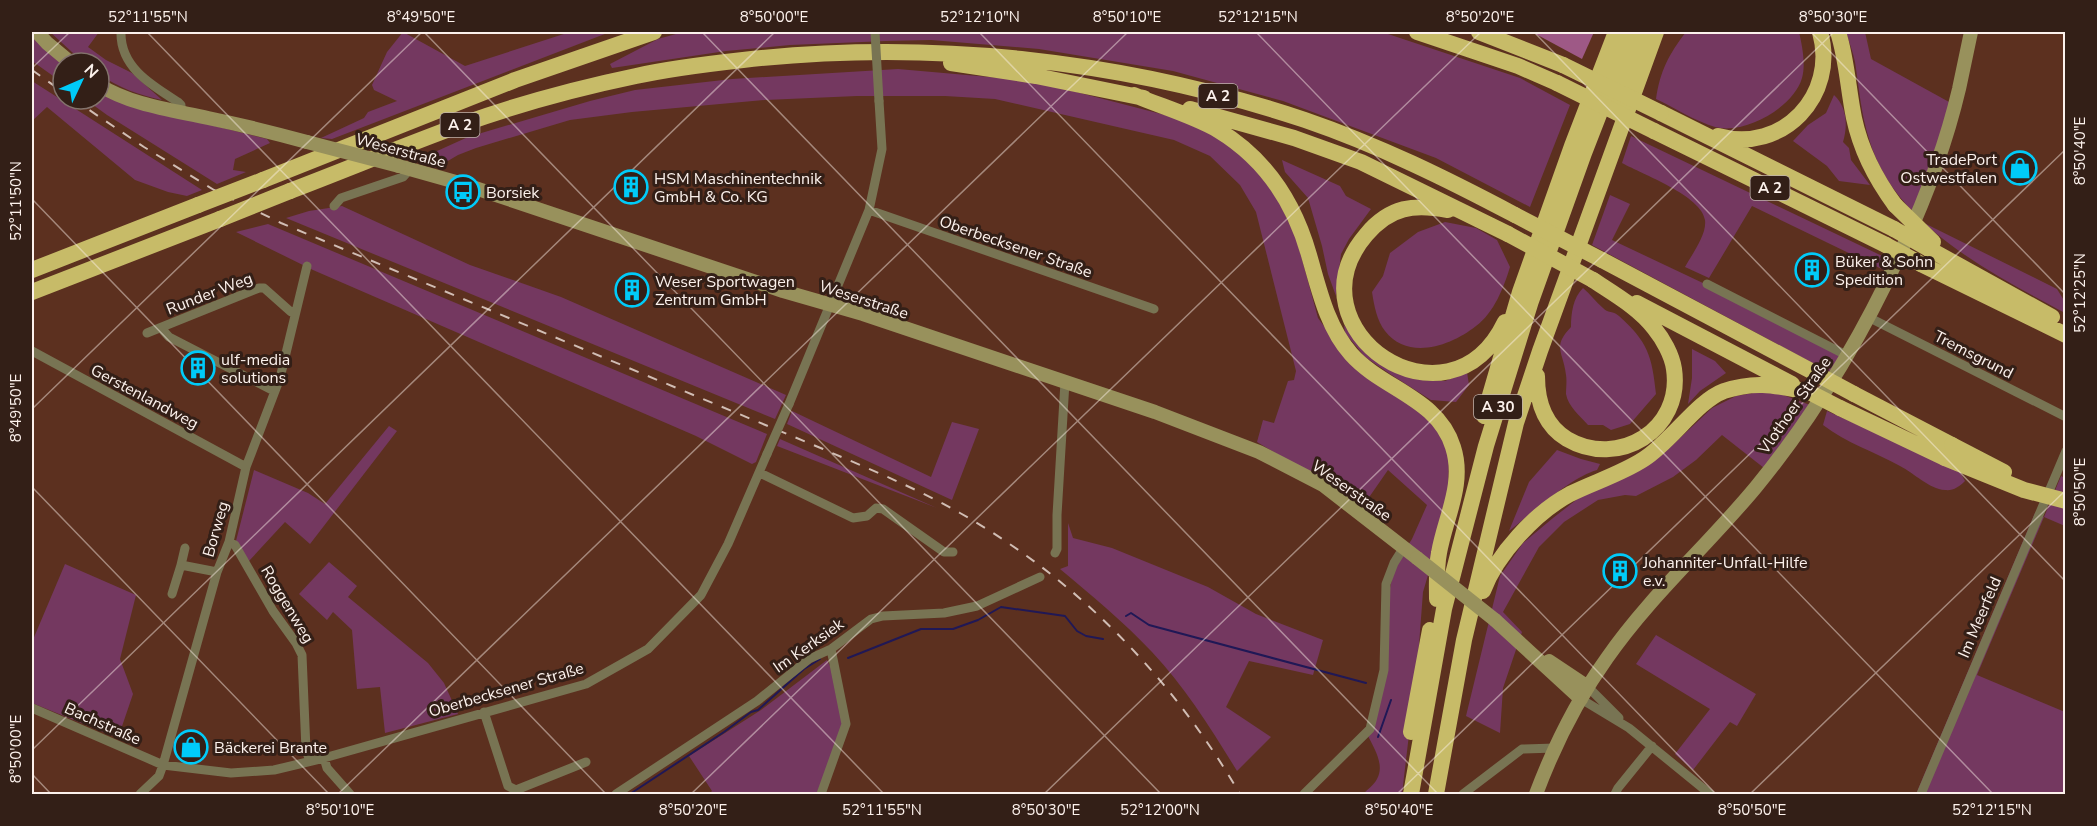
<svg xmlns="http://www.w3.org/2000/svg" width="2097" height="826" viewBox="0 0 2097 826" font-family="'Nunito Sans',sans-serif">
<rect width="100%" height="100%" fill="#5c301f"/>
<path fill="#743860" d="M32 32 63 65V83L32 61Z
M50 32H99L88 47 106 60 132 73 162 100C139 95 119 88 99 74V63H84Z
M403 32 465 66 570 32H610L332 139 321 138 364 118 368 112 397 101 374 90 372 85 387 52Z
M683 32H1382L1520 78 1570 105 1530 207 1436 158 1283 101 1173 71 1039 49 931 40 886 41 790 45 726 51 612 68 610 64 658 39Z
M1686 32H1799C1802 45 1806 64 1802 78 1794 107 1745 135 1715 127 1695 121 1675 108 1656 99 1660 71 1669 54 1686 32Z
M1846 32H1865L1871 59 1960 108 1920 221 2057 289 2065 302V313C1991 273 1894 225 1869 139 1861 114 1859 88 1855 62 1853 52 1849 42 1846 32Z
M898 69 1034 81 1188 121 1233 144 1273 190 1296 237 1318 318 1345 355 1414 405 1435 425 1449 449 1448 508 1423 592 1418 658 1402 794H1363C1367 790 1374 785 1377 779 1385 765 1374 748 1368 736L1380 695 1390 588 1395 565 1412 539 1427 505 1388 470 1363 506 1257 442 1263 420 1274 423 1288 381 1294 380 1296 371 1256 212 1240 185 1210 156 1174 140 995 99 945 96H857L765 100 632 112 570 120 476 148 458 155 436 168 415 161 468 137 590 101 635 90 732 79Z
M32 81 202 190 187 196 168 192 135 180 47 107 32 121Z
M99 92 123 103 267 139 270 143 235 159 233 170 246 172 217 184 107 115 85 99H99Z
M1834 95C1847 107 1848 125 1843 142L1849 148 1851 160 1870 185 1839 181 1827 166 1793 141 1808 125 1826 113Z
M1631 136 1899 264 1894 275 1752 206 1709 278 1685 267C1692 254 1707 235 1705 220 1702 196 1642 174 1622 163Z
M1282 160 1340 186 1346 196 1371 209 1349 239 1341 254 1336 296 1328 274 1322 246 1308 198 1285 172Z
M1610 195 1630 204 1612 240 1705 284 1849 359 1837 376 1592 245Z
M342 206 470 265 561 297 786 395 775 419 286 218 309 211Z
M1445 222 1476 228 1497 240 1510 267C1504 287 1494 313 1476 326 1451 346 1408 361 1385 331 1377 321 1374 305 1372 292L1383 276 1390 253 1418 232Z
M268 224 767 434 756 462 752 464 696 436 313 270 236 232Z
M1583 288C1590 294 1596 302 1603 308 1607 313 1614 311 1619 316 1648 342 1652 356 1656 394L1630 424 1611 430 1603 425H1588C1580 416 1568 406 1566 394 1566 388 1567 381 1566 375 1563 351 1552 347 1571 327 1571 313 1573 298 1583 288Z
M1344 325 1364 352 1385 367 1420 380 1445 381 1467 372 1469 385 1456 402 1431 400 1390 374 1365 357 1345 333Z
M1692 349 1715 361 1726 373 1700 391 1688 404 1692 378Z
M1770 390 1810 405 1764 468 1722 435 1696 460 1673 477 1636 496 1625 495 1598 500 1564 522 1539 547 1503 612 1522 632 1503 688 1500 733 1466 716 1500 576 1523 543 1553 518 1580 497 1662 455 1712 408 1736 396Z
M792 411 931 477 952 422 979 429 952 500 787 424Z
M1827 411 1958 469 1965 481C1959 487 1953 491 1945 490 1929 489 1914 473 1900 466 1875 452 1846 443 1823 425Z
M389 426 397 431 310 544 285 522 249 561 236 541 254 470 308 493 325 504Z
M780 439 937 508 777 446Z
M1557 450 1581 459 1600 464 1597 470C1571 477 1531 514 1509 531L1529 482Z
M2061 476 2065 478V526L2044 517 1977 675 2065 712V794H1916L2035 513 2044 517Z
M1068 523 1073 538 1112 548 1208 587 1256 614 1323 640 1313 675 1249 661 1226 707 1271 737 1237 771C1212 730 1185 687 1152 652 1124 622 1091 595 1060 569L1068 566Z
M329 562 357 586 348 597 428 663 444 683 458 714 385 733 380 687 357 689 352 630 333 612 327 620 299 594Z
M65 564 136 595 120 659 133 694 118 738 32 703V642Z
M1656 635 1756 694 1737 726 1730 722 1693 770 1675 754 1710 709 1636 664Z
M827 660 840 687 845 724 817 793 709 794 712 791 689 756 761 710Z"/>
<path fill="#9e5986" d="M1532 32H1594L1582 59Z"/>
<g fill="none" stroke-linecap="round" stroke-linejoin="round">
<path stroke="#201856" stroke-width="2" d="M1126 616 1131 613 1149 625 1366 683
M848 658 921 629H953L978 620 1001 607 1065 616 1077 631 1086 636 1103 639
M1378 737 1391 700
M630 794 724 732 751 712 758 710 804 669 820 659"/>
<path stroke="#787453" stroke-width="9" d="M121 32C120 67 151 85 178 102L181 105V112
M334 206 341 198 403 177 410 169
M869 210 1154 309
M1707 284 1848 356
M1870 318 2066 417
M161 328 169 337 274 391
M147 333 259 288H264L291 312 295 313
M32 351 246 467
M789 404 869 210 882 149 879 101
M760 473 853 518 867 516 876 508 883 509 944 552H953
M229 542 235 545 273 611 296 643 302 655 306 750 310 761
M185 548 181 565 217 572
M1055 553 1057 549V515L1065 382
M172 594 181 565
M1588 687 1619 718
M1581 699 1629 728 1710 794
M32 708 163 765 231 773 274 770 324 758 586 684 648 649 701 595 728 544 767 454
M484 712 508 786 516 790 586 762
M324 758 327 768 350 794
M140 794 159 776 163 765 217 572 229 542 246 467 280 378 307 266
M616 794 757 701 809 659 831 649 871 619 883 616 944 613 977 606 1040 577
M821 794 846 724 831 649
M1304 794 1370 729 1384 670 1386 584 1394 563 1404 547
M1463 794 1522 749 1555 748
M1615 794 1618 788 1652 746
M1921 794 2066 451"/>
<path stroke="#98915c" stroke-width="14" d="M37 32 47 43 71 63
M99 85C131 105 172 110 208 118 242 125 274 133 307 142
M399 166 463 184 783 291 863 314 1155 412 1259 452 1323 485 1417 558
M1495 620 1581 699
M1549 661 1588 687
M1536 794C1554 746 1577 700 1607 658 1650 596 1708 545 1756 487 1816 414 1864 333 1903 247 1926 197 1946 144 1959 89 1963 70 1967 51 1971 32"/>
<path stroke="#c7bb68" stroke-width="16" d="M1417 32 1518 66 1557 83
M1479 32 1563 65
M1838 32C1847 60 1848 89 1854 118 1861 151 1875 178 1895 205
M951 63 1036 76 1144 98
M1134 95C1160 106 1194 116 1218 130 1266 159 1294 202 1309 255 1319 289 1327 327 1351 354 1382 389 1438 398 1453 447 1465 484 1445 518 1439 553 1436 568 1437 584 1437 599
M1617 106 1643 32
M1190 109 1294 138 1361 162 1508 234
M1661 113 1894 229
M1654 131 1886 245
M1718 136C1783 154 1838 95 1820 32
M263 180 515 80 654 32
M290 191C348 169 405 145 463 124 519 104 578 88 636 76 671 68 707 64 743 60 932 39 1125 60 1305 120 1378 145 1447 179 1515 215
M1448 210C1414 204 1390 206 1366 235 1286 329 1448 440 1505 322
M1929 249 2052 317
M1602 260 1815 373
M1921 264 2066 335
M32 270 198 205
M32 292 220 219
M1637 303 1792 384
M1537 376C1537 402 1544 425 1567 439 1618 469 1683 430 1674 369 1672 355 1663 339 1654 328 1639 308 1614 294 1593 280
M1854 394 1952 445
M1840 408 1945 458
M1484 416 1520 292 1572 146 1616 32
M1483 591C1497 554 1535 513 1570 494 1594 482 1621 474 1644 459 1671 442 1697 401 1724 391 1757 380 1777 386 1809 392
M1411 732 1430 630
M1411 794 1444 609 1486 446 1531 301 1584 153 1631 32
M1436 794 1464 640 1516 423 1540 351 1656 32"/>
<path stroke="#d1bdb4" stroke-width="2" stroke-dasharray="10 10" stroke-linecap="butt" d="M32 70 63 92
M73 99 144 147 214 190 281 223 823 449C869 469 916 488 960 513 1078 580 1172 678 1240 794"/>
<path stroke="#787453" stroke-width="9" d="M875 32 879 101
M767 454 789 404"/>
<path stroke="#98915c" stroke-width="14" d="M307 142 399 166
M1417 558 1495 620"/>
<path stroke="#c7bb68" stroke-width="16" d="M1563 65 1661 113
M1557 83 1654 131
M198 205 263 180
M1895 205 1933 242
M1515 215 1602 260
M220 219 290 191
M1894 229 1929 249
M1508 234 1593 280
M1886 245 1921 264
M1815 373 1854 394
M1809 392 1840 408
M1952 445 2004 472
M1945 458 2024 490 2066 501"/>
</g>
<path fill="none" stroke="#fcf1ec" stroke-width="1.5" stroke-opacity="0.45" d="M147 32 884 794M424 32 1161 794M702 32 1438 794M979 32 1716 794M1256 32 1993 794M1534 32 2066 582M1811 32 2066 295M32 68 70 32M32 199 606 794M32 409 422 32M32 487 329 794M32 750 775 32M32 774 51 794M338 794 1128 32M691 794 1481 32M1044 794 1834 32M1397 794 2066 149M1750 794 2066 490"/>
<defs>
<g id="shop-ring" transform="scale(1.725)"><circle r="9.5" fill="#331f17" stroke="#00cbf9" stroke-width="1.5"/><path d="M-5-2.5h2.3a2.7 3.5 0 0 1 5.4 0H5L5.5 6h-11ZM-1.5-2.5h3a1.5 2.3 0 0 0-3 0Z" fill="#00cbf9"/></g>
<g id="building-ring" transform="scale(1.725)"><circle r="9.5" fill="#331f17" stroke="#00cbf9" stroke-width="1.5"/><path d="M-4-6H4V6H1V3H-1V6H-4ZM-2.5-4.3h1.7v1.8h-1.7ZM.8-4.3h1.7v1.8H.8ZM-2.5-1h1.7V.8h-1.7ZM.8-1h1.7V.8H.8Z" fill="#00cbf9"/></g>
<g id="bus-ring" transform="scale(1.725)"><circle r="9.5" fill="#331f17" stroke="#00cbf9" stroke-width="1.5"/><path d="M-5-6H5V4H4V6H2V4H-2V6H-4V4H-5ZM-3.5-4V0h7V-4ZM-3.5 1.2v1.5H-2V1.2ZM2 1.2v1.5H3.5V1.2Z" fill="#00cbf9"/></g>
</defs>
<g fill-rule="evenodd">
<use href="#shop-ring" x="2020" y="168"/>
<use href="#building-ring" x="631" y="187"/>
<use href="#bus-ring" x="463" y="192"/>
<use href="#building-ring" x="1812" y="270"/>
<use href="#building-ring" x="632" y="290"/>
<use href="#building-ring" x="198" y="368"/>
<use href="#building-ring" x="1620" y="571"/>
<use href="#shop-ring" x="191" y="747"/>
</g>
<g text-anchor="middle" stroke-width="6" stroke-linejoin="round" paint-order="stroke">
<g fill="#331f17" stroke="#c0b2ac" stroke-width="1.5">
<rect x="1198.5" y="84" width="39" height="24" rx="4.5"/>
<rect x="440.5" y="113" width="39" height="24" rx="4.5"/>
<rect x="1750.5" y="176" width="39" height="24" rx="4.5"/>
<rect x="1474" y="395" width="48" height="24" rx="4.5"/>
</g>
<g font-size="15" font-weight="bold" fill="#fcf1ec">
<text x="1218" y="101">A 2</text>
<text x="460" y="130">A 2</text>
<text x="1770" y="193">A 2</text>
<text x="1498" y="412">A 30</text>
</g>
<g font-size="16" fill="#fcf1ec" stroke="#331f17">
<text transform="translate(401 150) rotate(15)" y="6">Weserstraße</text>
<text transform="translate(1016 246) rotate(19)" y="6">Oberbecksener Straße</text>
<text transform="translate(209 293) rotate(-21)" y="6">Runder Weg</text>
<text transform="translate(864 299) rotate(18)" y="6">Weserstraße</text>
<text transform="translate(1974 354) rotate(27)" y="6">Tremsgrund</text>
<text transform="translate(145 396) rotate(28)" y="6">Gerstenlandweg</text>
<text transform="translate(1794 405) rotate(-55)" y="6">Vlothoer Straße</text>
<text transform="translate(1352 490) rotate(35)" y="6">Weserstraße</text>
<text transform="translate(215 529) rotate(-74)" y="6">Borweg</text>
<text transform="translate(288 604) rotate(59)" y="6">Roggenweg</text>
<text transform="translate(1979 617) rotate(-67)" y="6">Im Meerfeld</text>
<text transform="translate(808 645) rotate(-35)" y="6">Im Kerksiek</text>
<text transform="translate(506 689) rotate(-16)" y="6">Oberbecksener Straße</text>
<text transform="translate(103 723) rotate(24)" y="6">Bachstraße</text>
</g>
<g font-size="16" fill="#fcf1ec" stroke="#331f17" text-anchor="start">
<text x="1997" y="165" text-anchor="end">TradePort<tspan x="1997" dy="18">Ostwestfalen</tspan></text>
<text x="654" y="184">HSM Maschinentechnik<tspan x="654" dy="18">GmbH &amp; Co. KG</tspan></text>
<text x="486" y="198">Borsiek</text>
<text x="1835" y="267">Büker &amp; Sohn<tspan x="1835" dy="18">Spedition</tspan></text>
<text x="655" y="287">Weser Sportwagen<tspan x="655" dy="18">Zentrum GmbH</tspan></text>
<text x="221" y="365">ulf-media<tspan x="221" dy="18">solutions</tspan></text>
<text x="1643" y="568">Johanniter-Unfall-Hilfe<tspan x="1643" dy="18">e.v.</tspan></text>
<text x="214" y="753">Bäckerei Brante</text>
</g>
</g>
<rect width="2097" height="826" fill="none" stroke="#331f17" stroke-width="66"/>
<g transform="translate(81 81) rotate(46)"><circle r="28" fill="#331f17" stroke="#83736c" stroke-width="1.5"/>
<path d="M0-4.5L10 22L0 15L-10 22Z" fill="#00cbf9"/>
<text y="-9" font-size="16" font-weight="bold" text-anchor="middle" fill="#fcf1ec">N</text>
</g>
<rect x="33" y="33" width="2031" height="760" fill="none" stroke="#fcf1ec" stroke-width="2"/>
<g font-size="15" text-anchor="middle" fill="#fcf1ec">
<text x="148" y="22">52°11'55"N</text>
<text x="421" y="22">8°49'50"E</text>
<text x="774" y="22">8°50'00"E</text>
<text x="980" y="22">52°12'10"N</text>
<text x="1127" y="22">8°50'10"E</text>
<text x="1258" y="22">52°12'15"N</text>
<text x="1480" y="22">8°50'20"E</text>
<text x="1833" y="22">8°50'30"E</text>
<text transform="translate(2080 151) rotate(-90)" y="5">8°50'40"E</text>
<text transform="translate(16 201) rotate(-90)" y="5">52°11'50"N</text>
<text transform="translate(2080 293) rotate(-90)" y="5">52°12'25"N</text>
<text transform="translate(16 408) rotate(-90)" y="5">8°49'50"E</text>
<text transform="translate(2080 492) rotate(-90)" y="5">8°50'50"E</text>
<text transform="translate(16 749) rotate(-90)" y="5">8°50'00"E</text>
<text x="340" y="815">8°50'10"E</text>
<text x="693" y="815">8°50'20"E</text>
<text x="882" y="815">52°11'55"N</text>
<text x="1046" y="815">8°50'30"E</text>
<text x="1160" y="815">52°12'00"N</text>
<text x="1399" y="815">8°50'40"E</text>
<text x="1752" y="815">8°50'50"E</text>
<text x="1992" y="815">52°12'15"N</text>
</g>
</svg>
